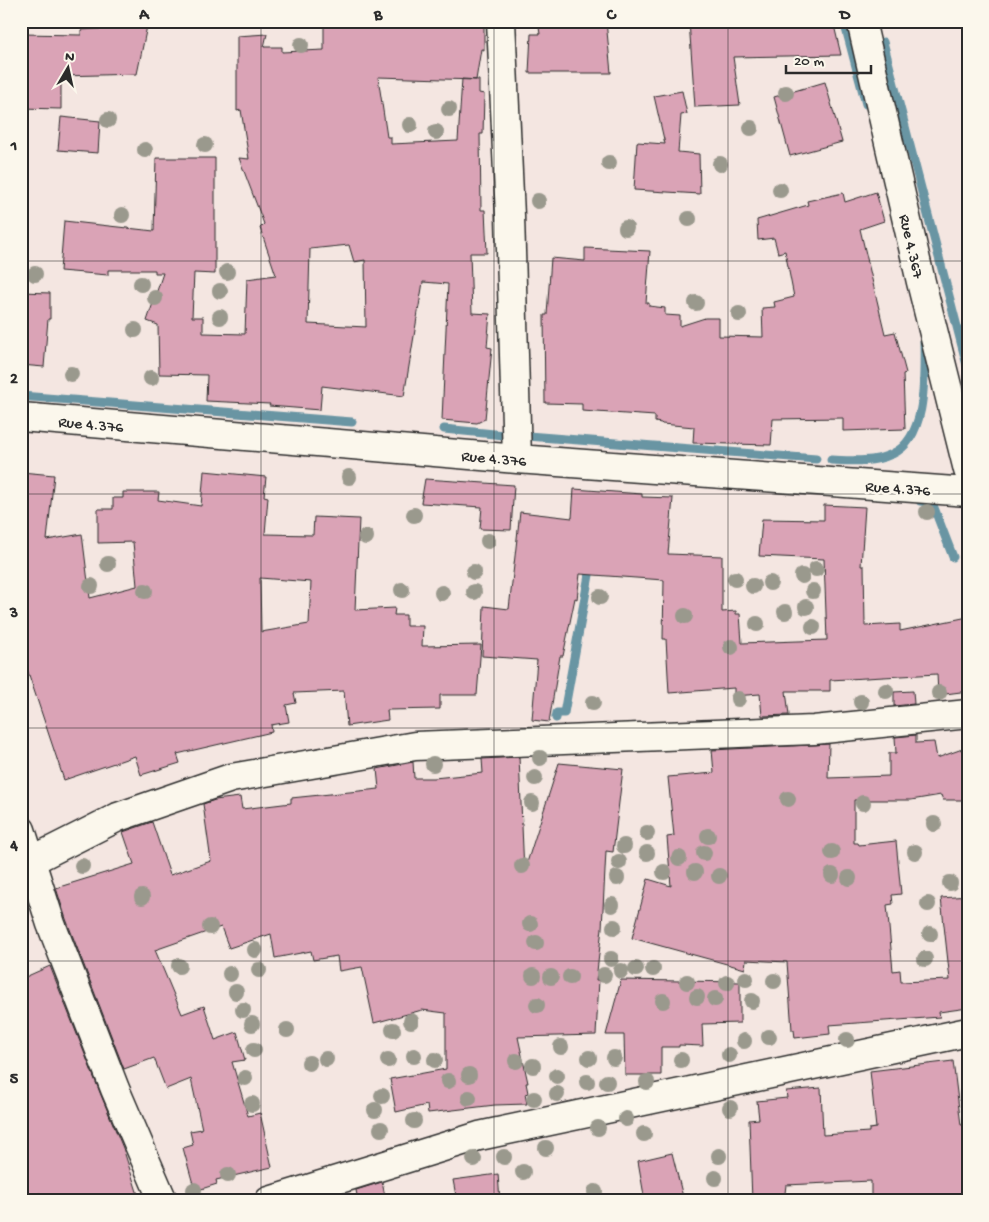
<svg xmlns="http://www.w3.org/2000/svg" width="989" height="1222" viewBox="0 0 989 1222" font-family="'Gochi Hand',sans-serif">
<rect width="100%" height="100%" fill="#f4e6e1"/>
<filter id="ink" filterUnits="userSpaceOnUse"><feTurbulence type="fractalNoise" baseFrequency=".02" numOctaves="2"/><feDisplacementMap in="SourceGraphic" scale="10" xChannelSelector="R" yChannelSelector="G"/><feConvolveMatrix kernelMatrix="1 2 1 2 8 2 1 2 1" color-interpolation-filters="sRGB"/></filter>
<g filter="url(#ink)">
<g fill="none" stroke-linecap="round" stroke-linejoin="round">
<path stroke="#6995a3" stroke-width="9" d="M844 21 866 104
M877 21 878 25
M883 42 968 369
M21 396 352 422
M444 429 504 435
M528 436 816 459
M831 460C851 461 873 463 892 454 929 438 924 371 924 337
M920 501 929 502 933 505 953 557
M556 718 557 713H564L591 564
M330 1187 338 1191 343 1201"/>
</g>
<path fill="#daa3b6" stroke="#2b2b2b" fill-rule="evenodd" d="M324 21H484V50L481 49 476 80 378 77 387 137H391V144L458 141 462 79 479 80V93L484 94 483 134H480L481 210H485L487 253H470L472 313 490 314 487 347 492 348 485 419 477 423 442 420 448 284 423 282 404 396 322 386 320 410 269 406 270 404 206 401 207 375 159 374 158 325 147 321 163 273H155V270H108V275L60 271 64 221 154 231 156 158H215V274L194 273 192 317H203V333L245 334 247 279 276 275 260 228 264 224 239 158 249 159 241 110 237 111V36L267 34 264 47H282V52L324 50ZM349 245 354 262 365 260 366 327 308 324 310 249Z
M538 21H606L611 73H529L531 34H540Z
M689 21H833L841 55 733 57 740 105 695 107Z
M147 26 137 74 61 76V109L21 108V34L81 35V30Z
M825 82 842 142 790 156 774 97Z
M682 91 687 114 681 115 678 152 699 154 700 194 634 190 637 142 665 144 654 96Z
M61 117 100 121 98 153 58 150Z
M876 192 884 221 860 229 885 334 895 332 906 373 903 374 905 429 843 431V418L773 419 771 445 693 443 694 427 662 424 661 423 655 422V416L582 411V404L545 403 544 315H547L551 258 585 261V248L650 251 646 303H649V306L665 308V315L680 316V326L705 318H719V336L763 337 762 308 775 307 774 302 794 297 785 251 778 253 774 238 758 240 757 220 808 205 807 201 843 193 845 202Z
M21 292 50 293V319H48L44 367 21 365Z
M204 471 266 477 264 496 268 497 265 534 313 535 314 517 359 519 355 610 395 608 394 615H406V626H423L422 646 481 645 477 695H440V709L387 710 388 720 347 726 344 691 294 693 296 703 286 705 289 722 271 725 272 732 177 754 180 763 141 775 135 756 64 780 27 669 21 670V472L54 475 47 540 82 534 90 598 137 586 133 542 98 543V509H113V498H123V492H159L158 500 201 506ZM260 578 311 582 309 624 261 632Z
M425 479 514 485 511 530 480 529 482 507 421 503Z
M574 489 642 494V497L673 498 668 554 722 556V612L736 611V614H740L742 643 827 640 824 559 759 556 762 519 824 520V505L865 507 861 566H864L865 626 900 624V631L968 617V691L938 695 937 674 830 680V691H786L789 715 762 716 760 694 734 696V688L669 693 666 639H663L664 580 580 574 577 599 575 598 563 656H560L549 722 532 720 537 660 482 656 484 606 509 609 520 512 572 518Z
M913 691 914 704 894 706V692Z
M916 735V743L934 742 937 758 968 747V800H943L941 795 911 800H854V843H858L859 845 896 841 901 894 892 895 893 904 887 905 893 971 900 970 901 982 950 980 941 898 968 896V1008L939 1012 940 1017 829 1025 830 1034 795 1038 794 1030H792L787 962 746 960 745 969 632 938 648 879 671 886 667 837 674 836 668 777 714 773 712 750 829 744 828 778 889 776V753H896L895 737Z
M519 757 524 872 559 763 623 769 613 852 606 851 602 928 596 980H599L596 1035 518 1037 528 1083H526L528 1093 525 1094 527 1104 495 1105 428 1113 427 1105 396 1112 390 1079 446 1069V1013L422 1010 374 1023 362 967 339 971 337 956 313 960 311 951 275 958 271 934 229 948 221 927 155 950 182 1014 204 1006 215 1040 237 1032 245 1060 232 1062 248 1116 260 1113 272 1167 216 1180 217 1184 195 1191 183 1148 193 1145 190 1131 202 1129 191 1079 166 1089 154 1058 124 1069 66 919 56 888 134 864 123 832 152 822 170 875 211 861 203 804 215 800 240 797 242 809 291 803V798L379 789 377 769 413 762 414 778H434L483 773 482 759Z
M50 966 101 1095 123 1148 140 1201H42L40 1193 21 1200V979Z
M621 980 740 982V1023L702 1024 703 1046 679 1045V1047H661V1075H625L624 1035H606Z
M953 1061 961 1125 968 1124V1201H871V1181L786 1185 784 1201H752L749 1120 759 1119 757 1101 787 1098 786 1091 821 1088 823 1135 869 1132V1129L876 1128 870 1071Z
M672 1153 684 1201H645L638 1161Z
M498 1174 500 1201H457L453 1180Z
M382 1182 386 1201H358L356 1190Z"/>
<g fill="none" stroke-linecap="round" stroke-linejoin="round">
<g stroke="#2b2b2b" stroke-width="31">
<path id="street" d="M501 21 510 216 517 459
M861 21 921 282 968 470
M21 417 517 459 968 492
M21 830 51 924 115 1089 163 1201
M21 866 118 817 231 778 415 746 814 730 968 714
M269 1201 479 1136 968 1032"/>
</g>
<use href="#street" stroke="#fbf7ec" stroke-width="28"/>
</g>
<g fill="#9a998d">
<circle cx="301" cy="45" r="8"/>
<circle cx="786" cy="93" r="8"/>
<circle cx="449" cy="109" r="8"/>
<circle cx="108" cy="120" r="8"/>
<circle cx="410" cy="125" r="8"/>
<circle cx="751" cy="128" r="8"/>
<circle cx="436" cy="132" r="8"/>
<circle cx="205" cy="145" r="8"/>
<circle cx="145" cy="150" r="8"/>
<circle cx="609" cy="163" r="8"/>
<circle cx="720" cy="164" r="8"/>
<circle cx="780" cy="190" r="8"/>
<circle cx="538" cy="201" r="8"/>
<circle cx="122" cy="215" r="8"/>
<circle cx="689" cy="219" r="8"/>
<circle cx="626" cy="228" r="8"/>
<circle cx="227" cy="272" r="8"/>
<circle cx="35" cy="274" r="8"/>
<circle cx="141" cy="284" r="8"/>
<circle cx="220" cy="291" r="8"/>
<circle cx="155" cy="298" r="8"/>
<circle cx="696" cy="303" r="8"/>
<circle cx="739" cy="314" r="8"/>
<circle cx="220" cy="317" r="8"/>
<circle cx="135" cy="330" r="8"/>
<circle cx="71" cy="374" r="8"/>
<circle cx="151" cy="378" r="8"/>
<circle cx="349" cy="477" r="8"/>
<circle cx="927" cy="512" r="8"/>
<circle cx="414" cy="515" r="8"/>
<circle cx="366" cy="537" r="8"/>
<circle cx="488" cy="541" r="8"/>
<circle cx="108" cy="564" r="8"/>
<circle cx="816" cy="569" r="8"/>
<circle cx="474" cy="572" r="8"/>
<circle cx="802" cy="576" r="8"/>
<circle cx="735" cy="579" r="8"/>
<circle cx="770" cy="583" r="8"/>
<circle cx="91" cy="586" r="8"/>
<circle cx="753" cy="586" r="8"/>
<circle cx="402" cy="590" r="8"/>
<circle cx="145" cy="591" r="8"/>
<circle cx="813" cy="591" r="8"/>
<circle cx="474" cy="592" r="8"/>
<circle cx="442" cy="593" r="8"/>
<circle cx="600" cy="597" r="8"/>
<circle cx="806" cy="607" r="8"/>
<circle cx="785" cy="612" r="8"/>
<circle cx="685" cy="616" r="8"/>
<circle cx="757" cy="624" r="8"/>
<circle cx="813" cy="627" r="8"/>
<circle cx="731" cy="647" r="8"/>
<circle cx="886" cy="691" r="8"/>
<circle cx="939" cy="693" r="8"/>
<circle cx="738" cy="699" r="8"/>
<circle cx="861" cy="702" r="8"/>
<circle cx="593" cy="703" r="8"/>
<circle cx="540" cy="758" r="8"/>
<circle cx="433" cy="764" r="8"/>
<circle cx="535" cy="778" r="8"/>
<circle cx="788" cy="799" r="8"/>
<circle cx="532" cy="803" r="8"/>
<circle cx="863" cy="803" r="8"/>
<circle cx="934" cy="824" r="8"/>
<circle cx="647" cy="833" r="8"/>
<circle cx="708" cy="836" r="8"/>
<circle cx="624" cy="846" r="8"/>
<circle cx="832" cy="852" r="8"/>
<circle cx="915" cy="852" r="8"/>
<circle cx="647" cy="853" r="8"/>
<circle cx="704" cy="853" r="8"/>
<circle cx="679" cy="858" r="8"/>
<circle cx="619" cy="862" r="8"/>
<circle cx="82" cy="866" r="8"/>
<circle cx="522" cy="866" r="8"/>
<circle cx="664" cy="872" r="8"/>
<circle cx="695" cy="872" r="8"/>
<circle cx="832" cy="875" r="8"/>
<circle cx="719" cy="876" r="8"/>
<circle cx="617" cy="878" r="8"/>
<circle cx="849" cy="878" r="8"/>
<circle cx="950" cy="883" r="8"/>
<circle cx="142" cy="897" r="8"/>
<circle cx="928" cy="904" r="8"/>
<circle cx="612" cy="905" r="8"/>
<circle cx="530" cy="924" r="8"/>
<circle cx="210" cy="927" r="8"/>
<circle cx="614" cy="927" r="8"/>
<circle cx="930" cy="934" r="8"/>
<circle cx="536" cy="943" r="8"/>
<circle cx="255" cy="950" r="8"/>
<circle cx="611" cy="959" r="8"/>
<circle cx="925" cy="959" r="8"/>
<circle cx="179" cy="966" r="8"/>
<circle cx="636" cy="969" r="8"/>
<circle cx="653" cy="969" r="8"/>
<circle cx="259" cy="970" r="8"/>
<circle cx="621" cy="971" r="8"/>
<circle cx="230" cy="974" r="8"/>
<circle cx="604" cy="975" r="8"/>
<circle cx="533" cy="976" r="8"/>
<circle cx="551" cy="977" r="8"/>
<circle cx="570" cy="977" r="8"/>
<circle cx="746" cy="979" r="8"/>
<circle cx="774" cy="981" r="8"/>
<circle cx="687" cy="982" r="8"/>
<circle cx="727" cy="983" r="8"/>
<circle cx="236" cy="992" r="8"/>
<circle cx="697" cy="997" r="8"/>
<circle cx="715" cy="999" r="8"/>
<circle cx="663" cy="1001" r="8"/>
<circle cx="752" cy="1001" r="8"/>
<circle cx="537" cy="1005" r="8"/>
<circle cx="243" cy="1010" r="8"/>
<circle cx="411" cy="1021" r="8"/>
<circle cx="252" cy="1024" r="8"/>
<circle cx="287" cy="1030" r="8"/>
<circle cx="393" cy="1030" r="8"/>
<circle cx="769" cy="1037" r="8"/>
<circle cx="847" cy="1040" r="8"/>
<circle cx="744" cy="1041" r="8"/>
<circle cx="561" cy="1047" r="8"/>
<circle cx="254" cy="1050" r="8"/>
<circle cx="729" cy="1055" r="8"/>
<circle cx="414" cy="1056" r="8"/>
<circle cx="589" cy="1058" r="8"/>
<circle cx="614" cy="1058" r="8"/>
<circle cx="326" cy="1059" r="8"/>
<circle cx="388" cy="1060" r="8"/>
<circle cx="435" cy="1060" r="8"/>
<circle cx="681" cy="1060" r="8"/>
<circle cx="516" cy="1061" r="8"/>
<circle cx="309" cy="1063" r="8"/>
<circle cx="533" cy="1066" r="8"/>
<circle cx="469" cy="1075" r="8"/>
<circle cx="557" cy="1076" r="8"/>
<circle cx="245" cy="1078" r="8"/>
<circle cx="448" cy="1081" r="8"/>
<circle cx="587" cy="1082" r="8"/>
<circle cx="607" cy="1082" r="8"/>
<circle cx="647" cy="1082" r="8"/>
<circle cx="557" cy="1094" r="8"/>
<circle cx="382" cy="1096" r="8"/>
<circle cx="469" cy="1098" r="8"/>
<circle cx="534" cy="1099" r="8"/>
<circle cx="252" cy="1104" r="8"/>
<circle cx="730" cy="1108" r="8"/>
<circle cx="375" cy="1110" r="8"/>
<circle cx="626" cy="1119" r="8"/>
<circle cx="414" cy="1121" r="8"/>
<circle cx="598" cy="1128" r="8"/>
<circle cx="381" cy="1129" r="8"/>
<circle cx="644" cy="1134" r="8"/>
<circle cx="546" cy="1148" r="8"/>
<circle cx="719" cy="1156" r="8"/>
<circle cx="504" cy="1157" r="8"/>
<circle cx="474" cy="1159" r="8"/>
<circle cx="523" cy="1172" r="8"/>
<circle cx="228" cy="1175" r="8"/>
<circle cx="715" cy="1178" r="8"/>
<circle cx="194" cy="1190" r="8"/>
<circle cx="595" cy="1192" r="8"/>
</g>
</g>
<path fill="none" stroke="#2b2b2b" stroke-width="1" stroke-opacity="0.55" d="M261 21V1201M494 21V1201M728 21V1201M21 261H968M21 494H968M21 728H968M21 961H968"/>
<g text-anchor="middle" stroke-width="5" stroke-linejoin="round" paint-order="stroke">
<g font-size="16" fill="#2b2b2b" stroke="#fbf7ec">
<text transform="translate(913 246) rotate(77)" y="6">Rue 4.367</text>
<text transform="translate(91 423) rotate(5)" y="6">Rue 4.376</text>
<text transform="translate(494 457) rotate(5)" y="6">Rue 4.376</text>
<text transform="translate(898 487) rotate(4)" y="6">Rue 4.376</text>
</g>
</g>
<rect width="989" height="1222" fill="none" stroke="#fbf7ec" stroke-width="55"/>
<g transform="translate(68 68) rotate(9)" stroke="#fbf7ec" stroke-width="4" paint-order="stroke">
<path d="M0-4L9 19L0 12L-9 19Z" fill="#2b2b2b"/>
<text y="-8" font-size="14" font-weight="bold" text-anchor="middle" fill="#2b2b2b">N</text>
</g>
<path d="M786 65v8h85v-8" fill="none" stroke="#2b2b2b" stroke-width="2.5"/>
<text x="794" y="65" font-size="15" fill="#2b2b2b" stroke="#fbf7ec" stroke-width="4" paint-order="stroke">20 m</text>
<rect x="28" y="28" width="934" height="1166" fill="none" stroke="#2b2b2b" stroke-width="2"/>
<g font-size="16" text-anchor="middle" font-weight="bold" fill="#2b2b2b">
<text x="144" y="19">A</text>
<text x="378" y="19">B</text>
<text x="611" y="19">C</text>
<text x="845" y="19">D</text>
<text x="14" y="150">1</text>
<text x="14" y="383">2</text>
<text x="14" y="617">3</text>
<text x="14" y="850">4</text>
<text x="14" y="1083">5</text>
</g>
</svg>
